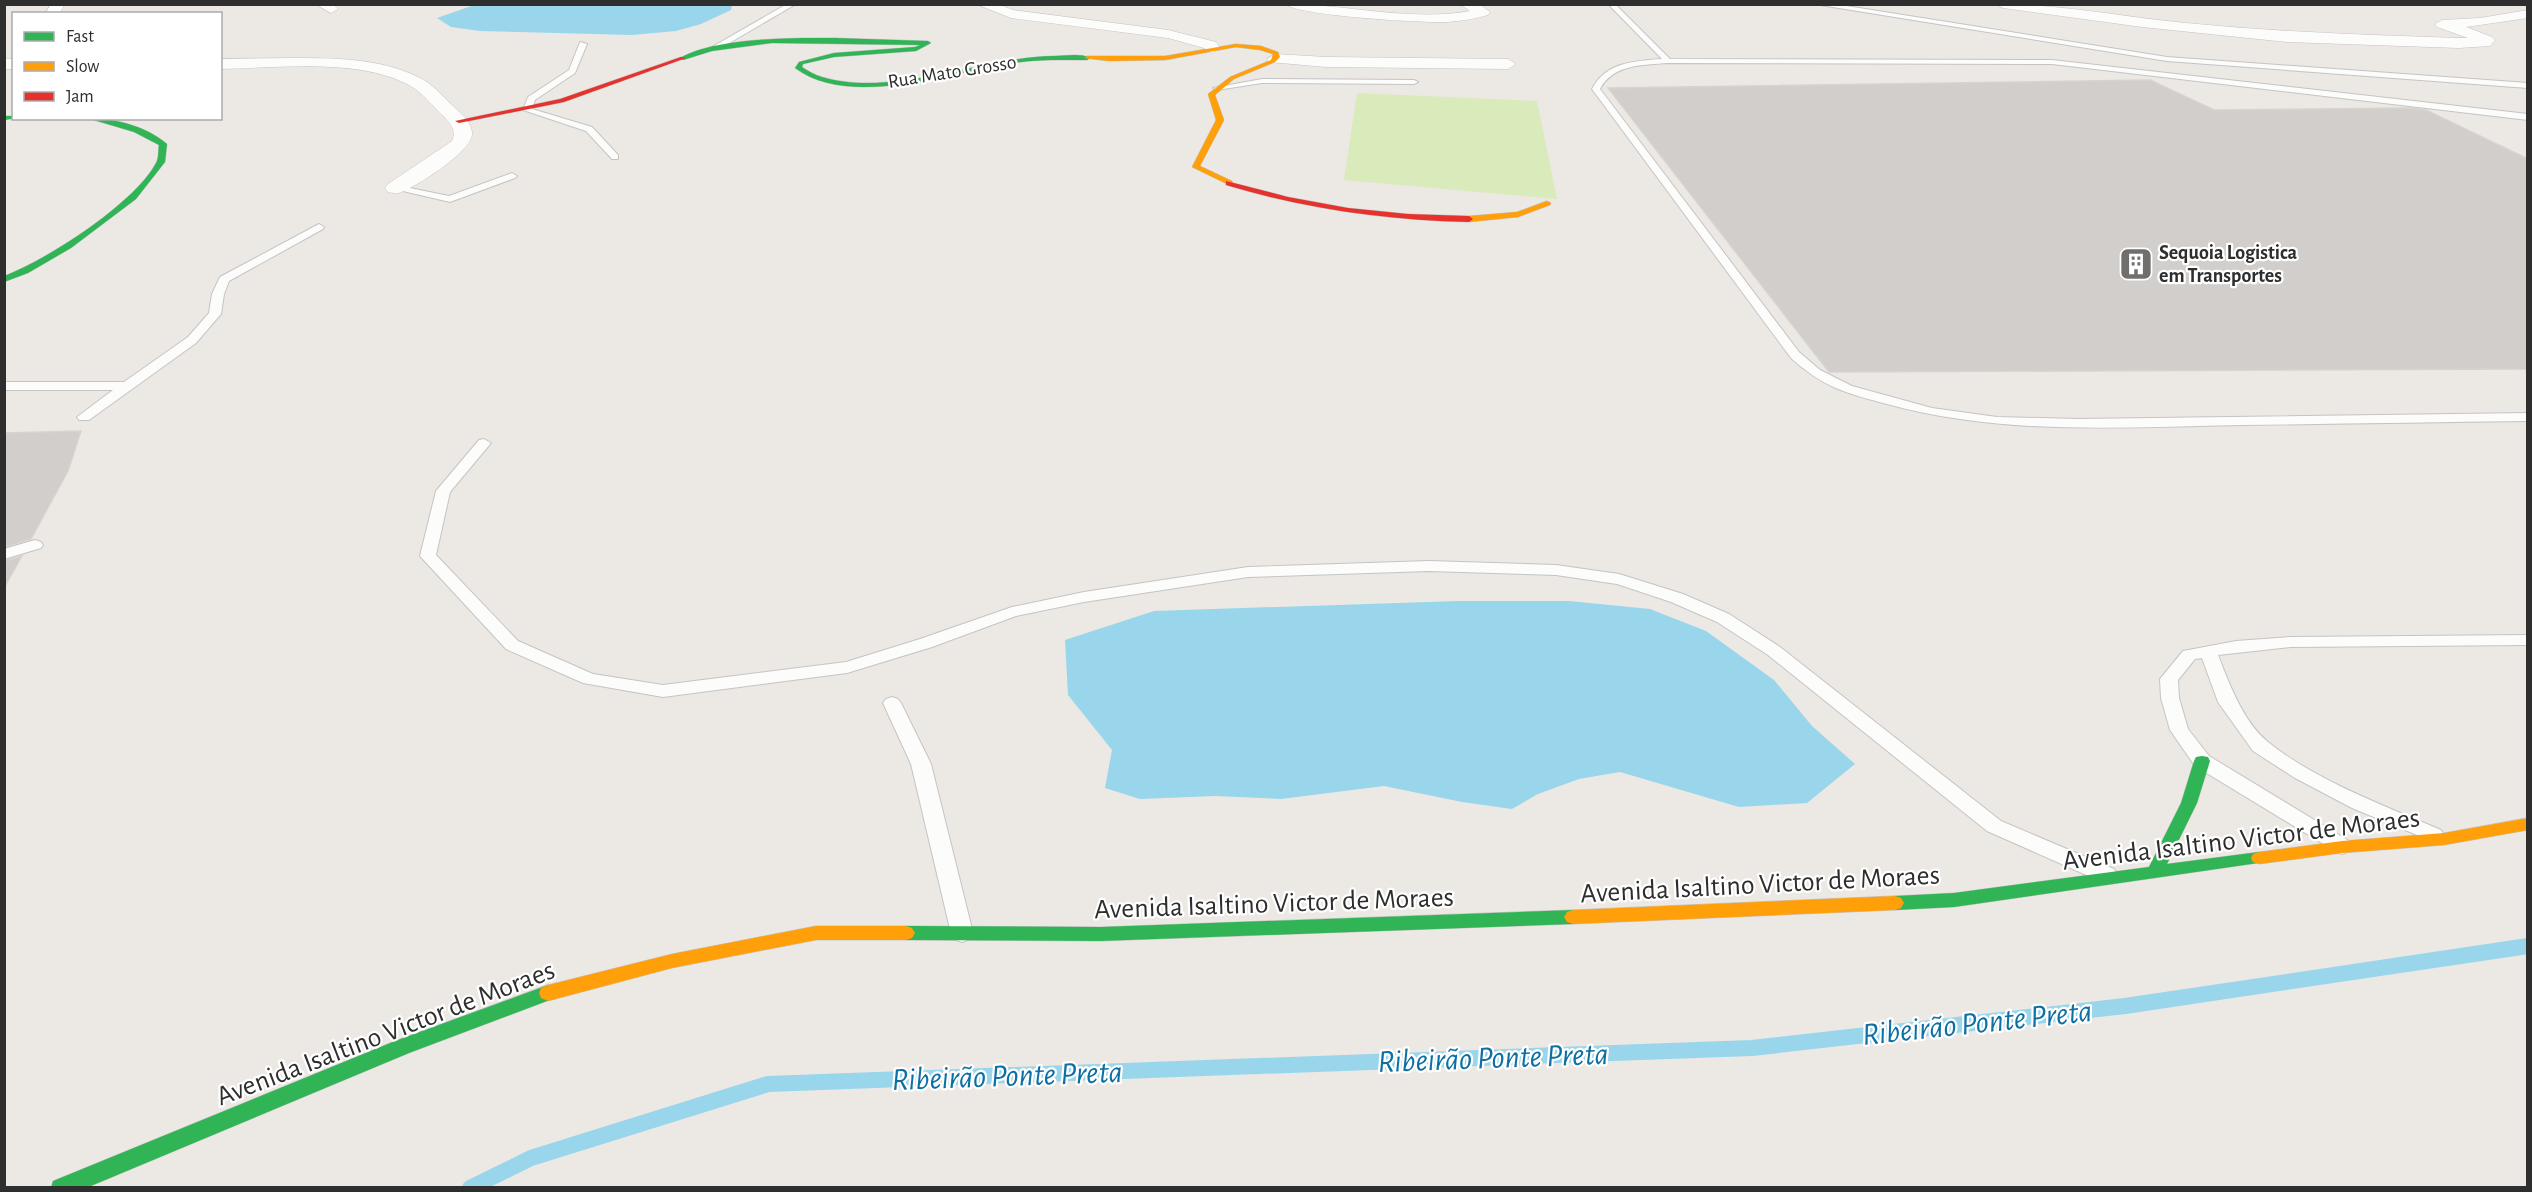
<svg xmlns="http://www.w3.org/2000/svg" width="2532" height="1192" viewBox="0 0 2532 1192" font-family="'Alegreya Sans',sans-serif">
<rect width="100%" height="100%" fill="#ece8e4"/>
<path fill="#d9eabb" d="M1357 93 1537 101 1557 199 1344 180Z"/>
<path fill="#99d6ec" d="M477 4H732V5L731 10 701 24 676 31 632 35 480 31 451 27 437 18Z
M1458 601H1569L1650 609 1706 631 1774 680 1812 726 1855 764 1807 803 1739 807 1620 772 1579 779 1538 794 1512 809 1462 802 1384 786 1281 799 1215 796 1140 799 1105 788 1112 750 1068 695 1065 640 1154 611Z"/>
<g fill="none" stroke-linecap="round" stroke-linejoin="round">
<path stroke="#99d6ec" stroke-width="16" d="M470 1188 531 1158 768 1084 1752 1048 2125 1006 2528 946"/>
</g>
<path fill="#d1cecb" stroke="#d7d4d0" stroke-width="1.5" d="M2150 80 2214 110 2410 108 2426 110 2528 159V369L1829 372 1608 88Z
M81 431 68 471 31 539 4 547V433Z
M22 556 4 588V561Z"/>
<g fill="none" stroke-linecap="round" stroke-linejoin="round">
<g stroke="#c5c4c5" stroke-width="2">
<path id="lane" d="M787 4H796L719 49 712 47Z
M1608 4H1615L1670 59 2052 60 2528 114V120L2052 64 1668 63C1643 65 1613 64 1600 89L1799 352 1820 370 1852 386 1932 408 1997 417 2078 419 2528 413V421C2432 422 2337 424 2242 425 2123 427 2003 436 1887 404 1845 393 1823 387 1791 358L1592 89C1606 62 1634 61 1662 59Z
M1814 4H1834L2167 57 2528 83V88L2167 61Z
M580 42 587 44 575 73 535 100 532 109 592 127 618 155V159H612L586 131 523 110 528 97 569 70Z
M1262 79 1414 80 1418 82 1414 84 1262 83 1217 90 1213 88Z
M512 173 517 176 515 178 450 202 390 188 395 185 449 196Z
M319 224 324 227 323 229 229 281 224 294 221 314 196 343 89 420H79L77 417 113 390H4V382H124L188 337 209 313 212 294 220 277Z
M484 439 491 443 450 492 436 555 518 641 593 674 663 685 846 662 920 639 1012 607 1084 592 1248 567 1429 561 1556 565 1619 574 1683 594 1729 614 1780 647 2001 821 2114 869 2117 875 2114 881 2107 883 2100 881 1987 831 1768 655 1717 622 1671 602 1617 584 1556 575 1429 571 1248 577 1084 602 1016 616 932 647 847 673 663 697 583 683 506 649 420 556 436 491 479 440Z
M35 540 41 542 43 545 41 548 4 559V549Z
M2528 635V645L2291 647 2218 655C2229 683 2243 722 2268 742 2313 779 2387 807 2441 830L2444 835 2441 840 2434 842 2352 808 2295 778 2253 751 2218 702 2202 658 2195 659 2178 680 2179 698 2188 729 2209 756 2349 841 2352 846 2349 851 2342 854 2335 851 2195 766 2170 730 2161 698 2160 679 2183 651 2236 641 2291 637Z
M892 697 898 699 901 703 931 764 973 933 970 939 962 942 954 939 951 933 911 764 883 703 886 699Z"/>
</g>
<g stroke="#c5c4c5" stroke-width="1">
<path id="street" d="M51 4H65L59 14H45Z
M315 4H333L338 9 331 13Z
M976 4H998L1013 10 1168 30 1216 42 1220 48 1212 53 1204 48 1168 38 1011 18Z
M1285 4C1346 4 1410 22 1470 11L1460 4H1479L1490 12 1488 15C1474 19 1461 21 1447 22 1423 23 1299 16 1285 4Z
M1996 4C2060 4 2123 17 2186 23 2277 32 2368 35 2459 38H2468L2437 27 2435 24 2442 20 2480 18 2528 10V18L2466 27 2492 37 2495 40 2490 46 2459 48 2287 42 2142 27 2003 8Z
M1275 54 1326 57 1508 59 1516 64 1508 69 1326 67 1269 62 1267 59Z
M291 58C333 58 380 58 418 77 432 83 442 96 453 106 460 113 471 121 472 132 475 150 417 186 401 192 397 194 393 193 388 192L385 188 388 184 452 141C458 128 447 120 438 111 429 101 419 90 407 84 356 58 276 68 220 69V59Z
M4 59H14V69H4Z"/>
</g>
<g stroke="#c5c4c5" stroke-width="1">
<path id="fast" d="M835 38 928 41 931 43 916 51 834 57 803 64 802 67C808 71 815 75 822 77 891 98 982 57 1054 56 1065 56 1081 53 1090 58L1087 60C1063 60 1038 59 1014 63 952 72 850 109 795 68L799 62 834 53 915 47 920 45 772 43 712 51 683 60 680 58C717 37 793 38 835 38Z
M4 116H14V118H17L4 120Z
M87 118C114 118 146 126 167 144L165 162 136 199 71 248 28 273 4 282V276C47 260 135 203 156 163 159 158 158 150 159 145L134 132Z
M2202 756 2208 757 2210 761 2197 803 2167 864 2259 852 2265 854 2267 858 2265 862 1954 907 1895 910 1889 908 1886 903 1889 898 1895 896 1954 893 2149 867 2181 803 2194 761 2196 757Z
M1573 910 1579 912 1582 917 1579 922 1573 924 1101 941 906 940 900 938 897 933 900 928 906 926 1101 927Z
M548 985 555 988 557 993 555 998 409 1053 86 1188H51L53 1181 395 1041Z"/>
</g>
<g stroke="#c5c4c5" stroke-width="1">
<path id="slow" d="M1236 44 1261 46 1278 52 1280 57 1275 62 1234 79 1215 95 1224 120 1200 166 1232 181 1233 183 1229 185 1192 167 1216 120 1208 94 1230 77 1271 60 1273 54 1260 50 1236 47 1165 60 1109 61 1084 58 1087 56H1165Z
M1547 201 1551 203 1550 205 1518 217 1469 222 1465 219 1469 216 1517 212Z
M2528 818V830L2444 845 2342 853 2259 864 2253 862 2251 858 2253 854 2259 852 2342 841 2444 833Z
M1895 896 1901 898 1904 903 1901 908 1895 910 1573 924 1567 922 1564 917 1567 912 1573 910Z
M816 926H906L912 928 915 933 912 938 906 940H816L672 968 548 1001 541 998 539 993 541 988 548 985 672 954Z"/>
</g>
<g stroke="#c5c4c5" stroke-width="1">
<path id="jam" d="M681 57 686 58 564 102 459 123 455 121 560 99Z
M1226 181 1288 197 1348 208 1408 214 1469 216 1473 219 1469 222C1386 220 1306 209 1226 185Z"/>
</g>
<use href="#lane" fill="#fcfcfb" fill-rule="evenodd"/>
<use href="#street" fill="#fcfcfb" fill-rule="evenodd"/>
<use href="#fast" fill="#30b455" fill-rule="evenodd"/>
<use href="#slow" fill="#ff9f0a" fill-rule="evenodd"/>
<use href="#jam" fill="#e5322d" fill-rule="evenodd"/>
</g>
<defs>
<g id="building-square" transform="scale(1.725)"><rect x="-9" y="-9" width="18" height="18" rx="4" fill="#706f6e" stroke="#fff"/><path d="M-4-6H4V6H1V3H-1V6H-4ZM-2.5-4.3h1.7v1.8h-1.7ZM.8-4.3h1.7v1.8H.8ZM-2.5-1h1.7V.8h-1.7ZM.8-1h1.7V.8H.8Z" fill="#fff"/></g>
</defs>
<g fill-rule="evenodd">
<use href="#building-square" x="2136" y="264"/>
</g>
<g text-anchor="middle" stroke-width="4.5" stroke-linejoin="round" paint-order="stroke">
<g font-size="20" fill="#2e2e2e" stroke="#fff">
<text transform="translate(952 71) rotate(-9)" y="7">Rua Mato Grosso</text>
</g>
<g font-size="20" font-weight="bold" fill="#2e2e2e" stroke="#fff" text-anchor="start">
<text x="2159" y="259">Sequoia Logistica<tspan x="2159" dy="23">em Transportes</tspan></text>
</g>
<g font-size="28" fill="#2e2e2e" stroke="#fff">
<text transform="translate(2241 838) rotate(-7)" y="10">Avenida Isaltino Victor de Moraes</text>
<text transform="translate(1760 883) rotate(-3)" y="10">Avenida Isaltino Victor de Moraes</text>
<text transform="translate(1274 902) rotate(-2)" y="10">Avenida Isaltino Victor de Moraes</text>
<text transform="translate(385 1032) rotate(-21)" y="10">Avenida Isaltino Victor de Moraes</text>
</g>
<g font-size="32" font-style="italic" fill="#0d6fa3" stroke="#fff">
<text transform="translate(1977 1022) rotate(-6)" y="11">Ribeirão Ponte Preta</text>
<text transform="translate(1493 1057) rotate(-2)" y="11">Ribeirão Ponte Preta</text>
<text transform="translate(1007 1075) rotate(-2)" y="11">Ribeirão Ponte Preta</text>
</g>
</g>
<rect width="2532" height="1192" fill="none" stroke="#2e2e2e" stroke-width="12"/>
<rect x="12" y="12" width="210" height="108" fill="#ffffff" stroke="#ababab" stroke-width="1.5"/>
<rect x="24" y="32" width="30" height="9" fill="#30b455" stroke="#ababab" stroke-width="1.5"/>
<text x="66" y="42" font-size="18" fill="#2e2e2e">Fast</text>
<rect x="24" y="62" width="30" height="9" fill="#ff9f0a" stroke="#ababab" stroke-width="1.5"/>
<text x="66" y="72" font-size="18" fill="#2e2e2e">Slow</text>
<rect x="24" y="92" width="30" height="9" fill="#e5322d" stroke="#ababab" stroke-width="1.5"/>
<text x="66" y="102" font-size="18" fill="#2e2e2e">Jam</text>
</svg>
